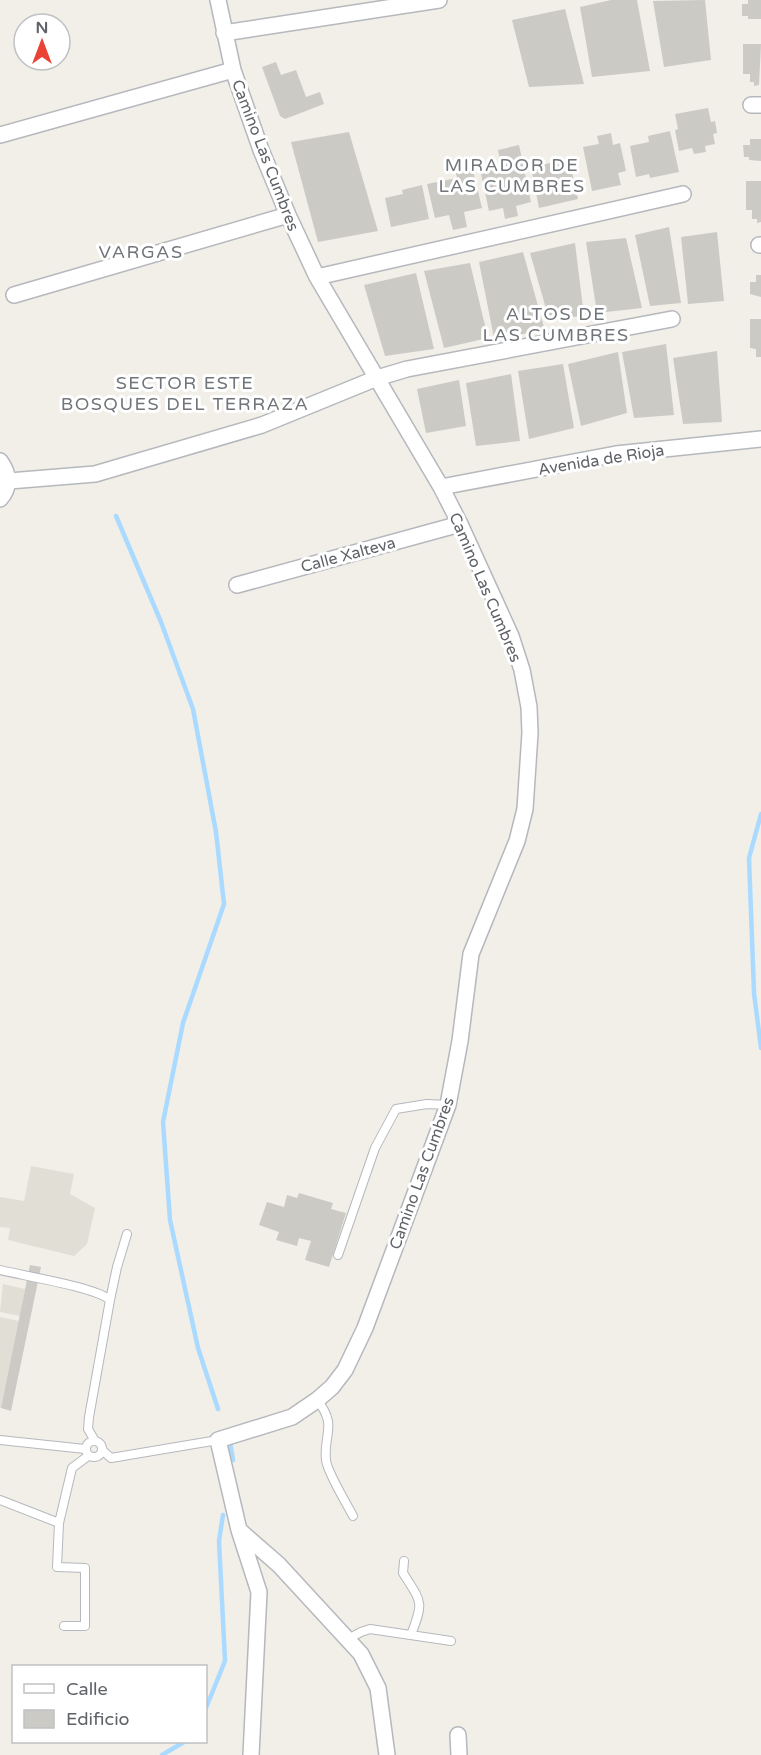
<svg xmlns="http://www.w3.org/2000/svg" width="761" height="1755" viewBox="0 0 761 1755" font-family="'Varela Round',sans-serif">
<rect width="100%" height="100%" fill="#f1efe8"/>
<path fill="#e1ded6" d="M31 1166 74 1174 70 1194 95 1208 87 1244 74 1256 8 1240 10 1228 0 1227V1197L24 1201Z
M3 1284 25 1289 20 1316 0 1312Z
M0 1317 19 1321 1 1408H0Z"/>
<g fill="none" stroke-linecap="round" stroke-linejoin="round">
<path stroke="#aadaff" stroke-width="4.5" d="M116 516 161 622 193 709 216 832 224 904 183 1023 163 1122 170 1220 198 1348 218 1409
M761 814 749 858 754 993 761 1048
M230 1443 233 1460
M206 1708 225 1661 219 1541 223 1515
M162 1755 184 1742"/>
</g>
<path fill="#cccac5" d="M611 0H637L650 71 592 77 580 7Z
M705 0 711 60 664 67 653 1Z
M748 0H761V19H748V16H742V4H748Z
M565 9 584 84 529 87 512 20Z
M743 44H761L759 85 754 86V82H750V74H743Z
M276 62 281 75 296 70 306 97 320 92 324 104 285 119 280 116 262 67Z
M708 108 711 122 715 121 717 133 713 134 715 144 705 146 706 152 694 154 692 148 679 151 675 130 678 129 675 114Z
M670 131 679 172 650 178 649 174 636 177 630 146 649 142 648 136Z
M349 132 378 231 318 242 291 142Z
M611 133 613 145 620 143 626 171 618 173 621 185 592 191 583 147 599 144 597 136Z
M750 139H761V161L749 160V157H744L743 145H750Z
M519 145 531 202 516 206 518 216 505 219 503 208 489 211 480 169 501 165 498 150Z
M569 159 578 199 539 208 531 167Z
M471 162 482 208 464 212 467 227 453 230 449 215 435 218 427 184 457 178 454 165Z
M746 181H761V222L757 223V219H752V210H746Z
M422 185 429 219 391 227 385 198 403 194 402 190Z
M669 227 681 303 650 306 635 235Z
M717 232 724 301 688 304 681 237Z
M626 238 642 308 597 313 586 242Z
M575 243 584 316 549 319 530 253Z
M523 252 545 331 494 338 479 262Z
M470 263 488 338 444 348 424 271Z
M416 273 434 349 385 356 364 285Z
M756 275H761V297L750 294V282H756Z
M750 319H761V357H756V349L750 348Z
M666 344 674 415 634 418 622 352Z
M717 351 722 422 683 424 673 358Z
M618 352 627 413 581 426 568 364Z
M563 364 574 428 529 439 518 371Z
M511 374 520 441 476 446 466 383Z
M459 380 466 426 426 433 417 389Z
M299 1193 333 1203 331 1209 346 1213 329 1267 305 1260 311 1241 299 1238 297 1246 276 1240 279 1232 259 1225 267 1202 284 1207 287 1195 297 1198Z
M30 1265 41 1267 11 1411 1 1408Z"/>
<g fill="none" stroke-linecap="round" stroke-linejoin="round">
<g stroke="#b5b8bc" stroke-width="10">
<path id="lane" d="M338 1255 375 1148 396 1109 427 1104 448 1105
M0 1270C24 1276 95 1287 110 1300L89 1417 88 1429 95 1441
M110 1300 117 1267 127 1234
M317 1400C338 1426 323 1434 326 1460 327 1472 347 1504 353 1516
M0 1440 85 1449
M86 1449a8 8 0 1 1 16 0a8 8 0 1 1-16 0Z
M102 1450 111 1458 218 1440
M0 1500 59 1523
M404 1561 403 1573C422 1603 424 1601 411 1635
M64 1626H85V1568L57 1567 59 1523 72 1468 88 1456
M348 1639 361 1632 370 1629 451 1641"/>
</g>
<g stroke="#b5b8bc" stroke-width="18">
<path id="street" d="M218 0 233 70 261 150 288 215 317 277 441 487 460 524 511 636 522 670 529 707 530 733 525 809 517 841 471 954 460 1041 448 1105 365 1328 345 1370 332 1387 317 1400 292 1417 218 1440 239 1530 259 1592 251 1755
M224 33 439 0
M751 105H761
M0 135 233 70
M759 245H761
M317 277 683 194
M14 295 288 215
M0 461C9 473 11 487 0 499
M9 481 95 474 262 425 377 378 407 369 672 319
M441 487 616 454 761 439
M237 585 460 524
M239 1530 279 1565 361 1654 378 1688 387 1755
M458 1735 459 1755"/>
</g>
<use href="#lane" stroke="#fff" stroke-width="8"/>
<use href="#street" stroke="#fff" stroke-width="15"/>
</g>
<g text-anchor="middle" stroke-width="6" stroke-linejoin="round" paint-order="stroke">
<g font-size="16" fill="#5f6368" stroke="#fff">
<text transform="translate(266 155) rotate(69)" y="6">Camino Las Cumbres</text>
<text transform="translate(601 459) rotate(-9)" y="6">Avenida de Rioja</text>
<text transform="translate(348 554) rotate(-15)" y="6">Calle Xalteva</text>
<text transform="translate(486 587) rotate(67)" y="6">Camino Las Cumbres</text>
<text transform="translate(421 1173) rotate(-70)" y="6">Camino Las Cumbres</text>
</g>
<g font-size="18" letter-spacing="1.5" fill="#70757a" stroke="#fff">
<text x="512" y="171">MIRADOR DE<tspan x="512" dy="21">LAS CUMBRES</tspan></text>
<text x="141" y="258">VARGAS</text>
<text x="556" y="320">ALTOS DE<tspan x="556" dy="21">LAS CUMBRES</tspan></text>
<text x="185" y="389">SECTOR ESTE<tspan x="185" dy="21">BOSQUES DEL TERRAZA</tspan></text>
</g>
</g>
<rect x="12" y="1665" width="195" height="78" fill="#ffffff" stroke="#bfc1c3" stroke-width="1.5"/>
<rect x="24" y="1684" width="30" height="9" fill="#ffffff" stroke="#bfc1c3" stroke-width="1.5"/>
<text x="66" y="1695" font-size="18" fill="#5f6368">Calle</text>
<rect x="24" y="1710" width="30" height="18" fill="#cccac5" stroke="#bfc1c3" stroke-width="1.5"/>
<text x="66" y="1725" font-size="18" fill="#5f6368">Edificio</text>
<g transform="translate(42 42)"><circle r="28" fill="#ffffff" stroke="#bfc1c3" stroke-width="1.5"/>
<path d="M0-4.5L10 22L0 15L-10 22Z" fill="#ea4335"/>
<text y="-9" font-size="16" font-weight="bold" text-anchor="middle" fill="#5f6368">N</text>
</g>
</svg>
